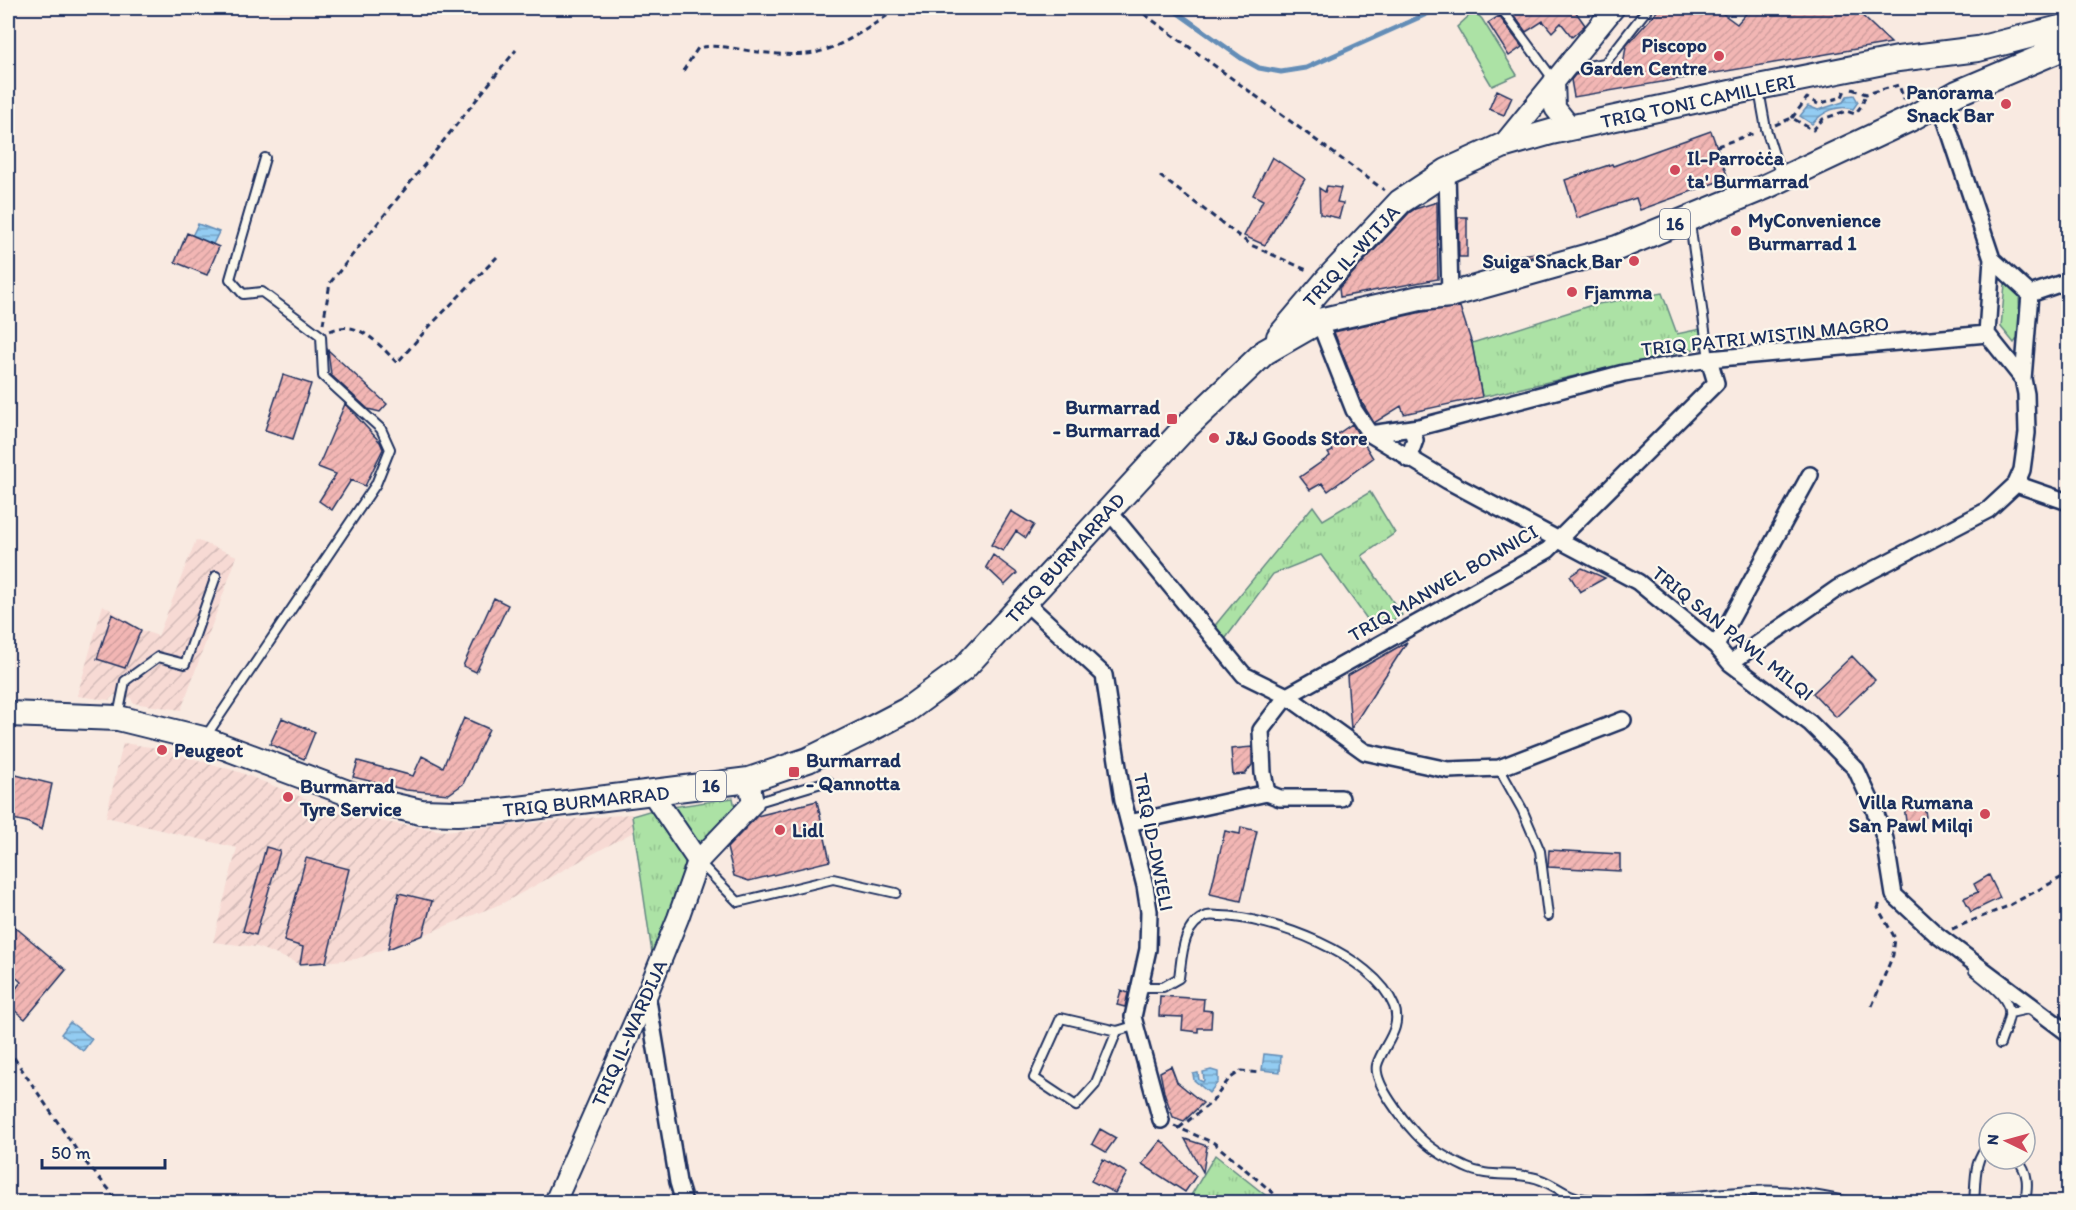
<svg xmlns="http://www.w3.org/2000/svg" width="2076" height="1210" viewBox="0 0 2076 1210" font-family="Itim,sans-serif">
<defs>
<pattern id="industrial-furrows" width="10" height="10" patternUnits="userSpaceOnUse" patternTransform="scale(1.5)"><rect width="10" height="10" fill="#f7dad4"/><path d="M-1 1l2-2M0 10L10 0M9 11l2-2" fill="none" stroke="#d3bbb8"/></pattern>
<pattern id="grass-tufts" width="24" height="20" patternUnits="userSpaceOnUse" patternTransform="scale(1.5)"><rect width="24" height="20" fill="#ace2a5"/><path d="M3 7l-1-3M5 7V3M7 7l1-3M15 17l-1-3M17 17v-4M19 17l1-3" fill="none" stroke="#93c290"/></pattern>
<pattern id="water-rules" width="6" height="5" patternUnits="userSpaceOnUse" patternTransform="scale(1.5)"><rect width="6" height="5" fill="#93ccf2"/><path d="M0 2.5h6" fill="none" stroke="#77a6c7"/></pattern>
<pattern id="building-hatch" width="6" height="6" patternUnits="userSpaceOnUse" patternTransform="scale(1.5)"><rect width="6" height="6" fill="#f2b6b4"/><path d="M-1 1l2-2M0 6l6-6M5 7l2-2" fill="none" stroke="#cf9d9d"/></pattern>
</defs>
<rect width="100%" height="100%" fill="#f9eae1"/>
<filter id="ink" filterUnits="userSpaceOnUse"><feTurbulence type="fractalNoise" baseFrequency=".0167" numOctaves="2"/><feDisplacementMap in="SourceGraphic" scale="12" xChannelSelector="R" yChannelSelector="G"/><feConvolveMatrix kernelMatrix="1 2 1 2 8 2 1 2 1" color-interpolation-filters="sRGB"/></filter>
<g filter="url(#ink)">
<path fill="url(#industrial-furrows)" d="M196 540 237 556 181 710 133 703 131 698 114 695 109 700 77 696 103 605 141 630 158 636Z
M123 743 157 748 239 772 352 817 444 831 631 814 635 831 503 903 423 935 356 959 300 964 257 947 213 942 237 848 106 817Z"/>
<path fill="url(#grass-tufts)" stroke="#648882" stroke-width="1.5" d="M1662 293 1677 334 1701 329 1703 347 1482 397 1472 343 1592 305Z
M1370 492 1395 533 1362 556 1402 615 1375 630 1321 555 1273 574 1223 642 1212 629 1313 506 1323 520Z
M733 798 736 812 696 846 672 807Z
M652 810C661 823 679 842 684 856 691 879 664 932 655 954L652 953 632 816Z
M1215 1155 1274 1202H1187Z"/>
<path fill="#ace2a5" stroke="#648882" stroke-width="1.5" d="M1471 14 1478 15 1482 19 1517 75 1492 86 1457 27Z
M2011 281 2019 291 2020 335 2014 343 2001 327 2005 284Z"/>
<path fill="url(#water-rules)" stroke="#638db7" stroke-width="1.5" d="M1854 95 1858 102 1853 109C1838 104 1822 112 1812 124L1800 116 1808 106 1818 110 1843 102 1847 96Z
M198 224 219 232 213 244 192 236Z
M70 1022 92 1039 83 1051 61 1034Z
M1264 1054 1281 1056 1280 1072 1262 1070Z
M1211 1070 1218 1072V1082L1209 1093 1194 1080 1193 1074 1198 1073 1199 1080 1203 1082 1204 1080 1203 1072Z"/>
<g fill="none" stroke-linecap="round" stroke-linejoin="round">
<path stroke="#638db7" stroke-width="5" d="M1171 8 1241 58 1259 68 1281 72 1306 68 1440 8"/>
</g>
<path fill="url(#building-hatch)" stroke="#1b2f5e" stroke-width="1.5" d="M1513 8H1573L1585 25 1572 37 1561 23 1552 32 1543 21 1526 32 1510 10Z
M1660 8H1715L1737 24 1751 8H1829L1836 14 1843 8H1854L1891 43 1574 97 1571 80 1575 75 1623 66 1626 46Z
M1499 16 1522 47 1509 56 1488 23Z
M1497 90 1512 97 1504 115 1489 109Z
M1711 131 1728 178 1640 210 1636 198 1577 218 1565 180 1612 164 1613 166Z
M1272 157 1305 179 1265 245 1244 236 1263 200 1253 195Z
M1327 186 1341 188 1337 202 1343 203 1339 218 1320 214 1319 188 1325 192Z
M1437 202 1438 279 1340 297 1339 288 1409 213 1415 209Z
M1458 217H1467V257H1459Z
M187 233 219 247 207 275 175 262Z
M1534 253 1535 256 1498 267 1497 259Z
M1460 307 1472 344 1482 397 1404 414 1401 406 1374 423 1361 401 1334 332 1422 312Z
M328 350 387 404 380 412 368 409 331 375Z
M283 375 311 384 293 439 265 430Z
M345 404 380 442 383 449 365 486 351 480 332 510 319 501 336 474 318 467Z
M1352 424 1373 458 1328 491 1322 483 1310 490 1300 477 1330 456 1328 453 1333 451 1326 442Z
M1011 511 1034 525 1026 538 1016 531 1003 551 991 545Z
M993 555 1017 573 1005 585 986 567Z
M1582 568 1605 578 1580 592 1570 576Z
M494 598 508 605 476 672 463 666Z
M112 614 141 630 125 668 97 659Z
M1407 642 1351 729 1347 676Z
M1852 656 1875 680 1836 717 1813 693Z
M282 718 315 732 304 759 270 744Z
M464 718 489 729 463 784 449 794 406 790 353 777 358 761 413 776 422 756 443 767Z
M1252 747V765L1245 774 1233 775 1231 749Z
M8 773 52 784 42 830 27 822 8 818Z
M817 801 830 861 749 881 734 876 727 848 757 816Z
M1924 803 1926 817H1922L1923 827 1907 829 1904 806Z
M1241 827 1257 831 1241 901 1210 894 1225 831 1240 834Z
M266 847 280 851 256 935 243 931Z
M1549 850 1620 854V871L1548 867Z
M306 858 349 869 326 962 300 964 303 947 284 941Z
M1989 875 2000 898 1971 912 1964 898 1978 892 1974 884Z
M399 893 432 901 423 935 388 949Z
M8 921 66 970 25 1019 8 1005V999L21 982 8 970Z
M1121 990 1128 993 1125 1007 1117 1005Z
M1160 996 1204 999 1203 1010 1212 1011 1211 1028H1198V1032L1182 1030 1183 1017 1159 1016Z
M1171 1066 1177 1082 1203 1103 1184 1121 1173 1117 1164 1092 1160 1072Z
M1100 1129 1116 1138 1106 1152 1092 1144Z
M1185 1139 1207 1146 1203 1172Z
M1161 1140 1196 1176 1185 1192 1142 1164Z
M1103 1159 1127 1173 1115 1193 1091 1181Z"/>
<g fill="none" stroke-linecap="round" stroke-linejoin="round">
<g stroke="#1b2f5e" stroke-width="12">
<path id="service" d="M1501 8 1553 79
M1570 69 1605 63 1648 8
M1759 90 1766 129 1781 177
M1690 223 1709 359
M118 716 125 681 158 657 185 664 216 576
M206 736 376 484 390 449 381 429 323 376 321 336 262 292 243 294 230 279 265 158
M1499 768 1522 809 1540 851 1548 916
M755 803 828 781
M699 862 738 902 833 879 896 893
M1974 971C1986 981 2012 998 2009 1016 2007 1026 2003 1035 2000 1044
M1139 987H1163L1179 978C1182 957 1182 924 1207 916 1211 915 1217 916 1220 916 1272 917 1374 955 1394 1006 1403 1029 1383 1045 1377 1065 1373 1083 1404 1121 1416 1134 1429 1148 1448 1159 1465 1167 1487 1178 1509 1172 1531 1177 1551 1180 1564 1197 1585 1199 1641 1206 1696 1194 1752 1191 1785 1189 1817 1195 1850 1202
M2010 1013 2033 1008
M1117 1031 1095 1085 1076 1106 1034 1078 1061 1018 1117 1031 1134 1026
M2017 1159C2029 1172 2028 1186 2025 1202
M1974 1202C1976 1183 1973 1158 1989 1145"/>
</g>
<g stroke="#1b2f5e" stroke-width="20">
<path id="minor" d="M1940 103 1992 259 1987 334 2023 379
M1447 171 1450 295
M1992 259 2030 294 2023 379 2026 394 2027 433 2022 470 2016 484
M2030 294 2068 281
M1319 321 1354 410 1370 434 1448 481 1638 582 1716 646 1730 663 1810 723 1856 769 1873 806 1885 839 1894 895 1937 935 2068 1033
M1370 434 1419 427 1624 373 1709 359 1987 334
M1408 459 1415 440 1411 428
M1108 510 1244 675 1287 696 1365 752 1448 770 1499 768 1623 720
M1025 602 1104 675 1123 800 1145 886 1149 911 1148 949 1133 1017 1161 1120
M1716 646 1810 475
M1730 663 1838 588 1988 510 2016 484 2068 502
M1267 793 1263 773 1261 730 1287 696 1548 550 1716 383 1709 359
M1129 823 1267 793 1280 798H1341
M647 994 678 1182 684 1202"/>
</g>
<g stroke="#1b2f5e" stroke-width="24">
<path id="tertiary" d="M1554 81 1555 108 1571 128
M1502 146 1614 8
M652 793 698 861
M555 1202 647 994 678 918 698 861 753 803 749 780"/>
</g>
<g stroke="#1b2f5e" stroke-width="28">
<path id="primary" d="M1279 337 1328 279 1400 202 1447 171 1502 146 1551 132 1758 87 1898 59 1978 49 2068 26
M8 714 118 718 203 739 364 799 421 812 457 813 501 811 749 780 808 760 867 731 907 710 963 669 1182 431 1265 352 1319 321 1420 298 1450 295 1617 248 1765 187 1910 119 1957 93 2068 46"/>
</g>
<path stroke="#1b2f5e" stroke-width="3" stroke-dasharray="6 4.5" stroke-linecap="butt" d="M1136 8 1384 190
M683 71 698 48C717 43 739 50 758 52 775 54 796 56 814 53 842 48 875 23 899 8
M1852 89 1866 94 1899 85 1904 100
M1792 118 1807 98 1818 104 1842 97 1845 90
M1775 125 1792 118 1813 130 1823 119 1846 111 1855 114 1862 105 1866 94
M1717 146 1755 133
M1160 176 1251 245 1309 271
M323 324 330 283 516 50
M330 331C358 318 380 345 397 363L426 330 497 257
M1952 929 2008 906 2068 874
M1872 1006 1893 955 1895 938 1878 908 1880 903
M8 1049 82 1158 112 1193 117 1202
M1174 1126 1214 1143 1284 1202
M1179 1128 1212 1102 1229 1079 1241 1071 1260 1073"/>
<use href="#service" stroke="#fbf7ec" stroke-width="8"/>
<use href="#minor" stroke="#fbf7ec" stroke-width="15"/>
<use href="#tertiary" stroke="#fbf7ec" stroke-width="20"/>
<use href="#primary" stroke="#fbf7ec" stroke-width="24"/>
</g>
</g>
<g fill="#d1495b" stroke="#fbf7ec" stroke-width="2">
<circle cx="1719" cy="56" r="6"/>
<circle cx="2006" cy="104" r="6"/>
<circle cx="1675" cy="170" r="6"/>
<circle cx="1736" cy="231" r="6"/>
<circle cx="1634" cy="261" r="6"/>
<circle cx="1572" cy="292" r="6"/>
<rect x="1166" y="413" width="12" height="12" rx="3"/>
<circle cx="1214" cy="438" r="6"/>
<circle cx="162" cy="750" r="6"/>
<rect x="788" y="766" width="12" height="12" rx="3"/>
<circle cx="288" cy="797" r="6"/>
<circle cx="1985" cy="814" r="6"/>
<circle cx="780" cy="830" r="6"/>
</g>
<g text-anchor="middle" stroke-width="4.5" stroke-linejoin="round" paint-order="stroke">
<g fill="#fbf7ec" stroke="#5e6b89" stroke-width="1.5">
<rect x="1660" y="209" width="30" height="30" rx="4.5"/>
<rect x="696" y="771" width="30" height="30" rx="4.5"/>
</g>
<g font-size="18" font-weight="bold" fill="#1b2f5e">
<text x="1675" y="230">16</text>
<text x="711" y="792">16</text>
</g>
<g font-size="20" font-weight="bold" fill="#1b2f5e" stroke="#fbf7ec" text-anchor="start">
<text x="1707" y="52" text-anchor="end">Piscopo<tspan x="1707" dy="23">Garden Centre</tspan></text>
<text x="1994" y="99" text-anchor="end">Panorama<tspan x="1994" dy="23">Snack Bar</tspan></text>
<text x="1687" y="165">Il-Parroċċa<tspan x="1687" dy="23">ta' Burmarrad</tspan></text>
<text x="1748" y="227">MyConvenience<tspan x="1748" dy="23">Burmarrad 1</tspan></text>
<text x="1622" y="268" text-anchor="end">Suiga Snack Bar</text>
<text x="1584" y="299">Fjamma</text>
<text x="1160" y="414" text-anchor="end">Burmarrad<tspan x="1160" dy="23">- Burmarrad</tspan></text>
<text x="1226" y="445">J&amp;J Goods Store</text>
<text x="174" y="757">Peugeot</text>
<text x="806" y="767">Burmarrad<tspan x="806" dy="23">- Qannotta</tspan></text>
<text x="300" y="793">Burmarrad<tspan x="300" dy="23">Tyre Service</tspan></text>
<text x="1973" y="809" text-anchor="end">Villa Rumana<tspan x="1973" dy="23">San Pawl Milqi</tspan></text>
<text x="792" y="837">Lidl</text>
</g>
<g font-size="20" fill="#1b2f5e" stroke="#fbf7ec">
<text transform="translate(1698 101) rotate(-12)" y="7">TRIQ TONI CAMILLERI</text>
<text transform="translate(1351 256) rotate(-47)" y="7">TRIQ IL-WITJA</text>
<text transform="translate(1765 336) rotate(-6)" y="7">TRIQ PATRI WISTIN MAGRO</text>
<text transform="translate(1065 558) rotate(-48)" y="7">TRIQ BURMARRAD</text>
<text transform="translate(1443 583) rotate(-30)" y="7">TRIQ MANWEL BONNICI</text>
<text transform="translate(1733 633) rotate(39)" y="7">TRIQ SAN PAWL MILQI</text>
<text transform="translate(586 801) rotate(-6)" y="7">TRIQ BURMARRAD</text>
<text transform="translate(1154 842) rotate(79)" y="7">TRIQ ID-DWIELI</text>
<text transform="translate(629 1033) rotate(-66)" y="7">TRIQ IL-WARDIJA</text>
</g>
</g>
<rect width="2076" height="1210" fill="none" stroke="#fbf7ec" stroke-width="30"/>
<rect x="15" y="15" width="2046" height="1180" fill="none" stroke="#1b2f5e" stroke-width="2" filter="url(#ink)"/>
<g transform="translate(2007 1141) rotate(275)"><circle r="28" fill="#fbf7ec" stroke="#a1a7b3" stroke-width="1.5"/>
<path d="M0-4.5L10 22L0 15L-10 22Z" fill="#d1495b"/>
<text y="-9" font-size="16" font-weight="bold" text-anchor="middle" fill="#1b2f5e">N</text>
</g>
<path d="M42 1159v9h123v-9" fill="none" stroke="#1b2f5e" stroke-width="3"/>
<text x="51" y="1159" font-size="18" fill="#1b2f5e" stroke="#fbf7ec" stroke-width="4.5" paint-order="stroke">50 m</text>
</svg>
